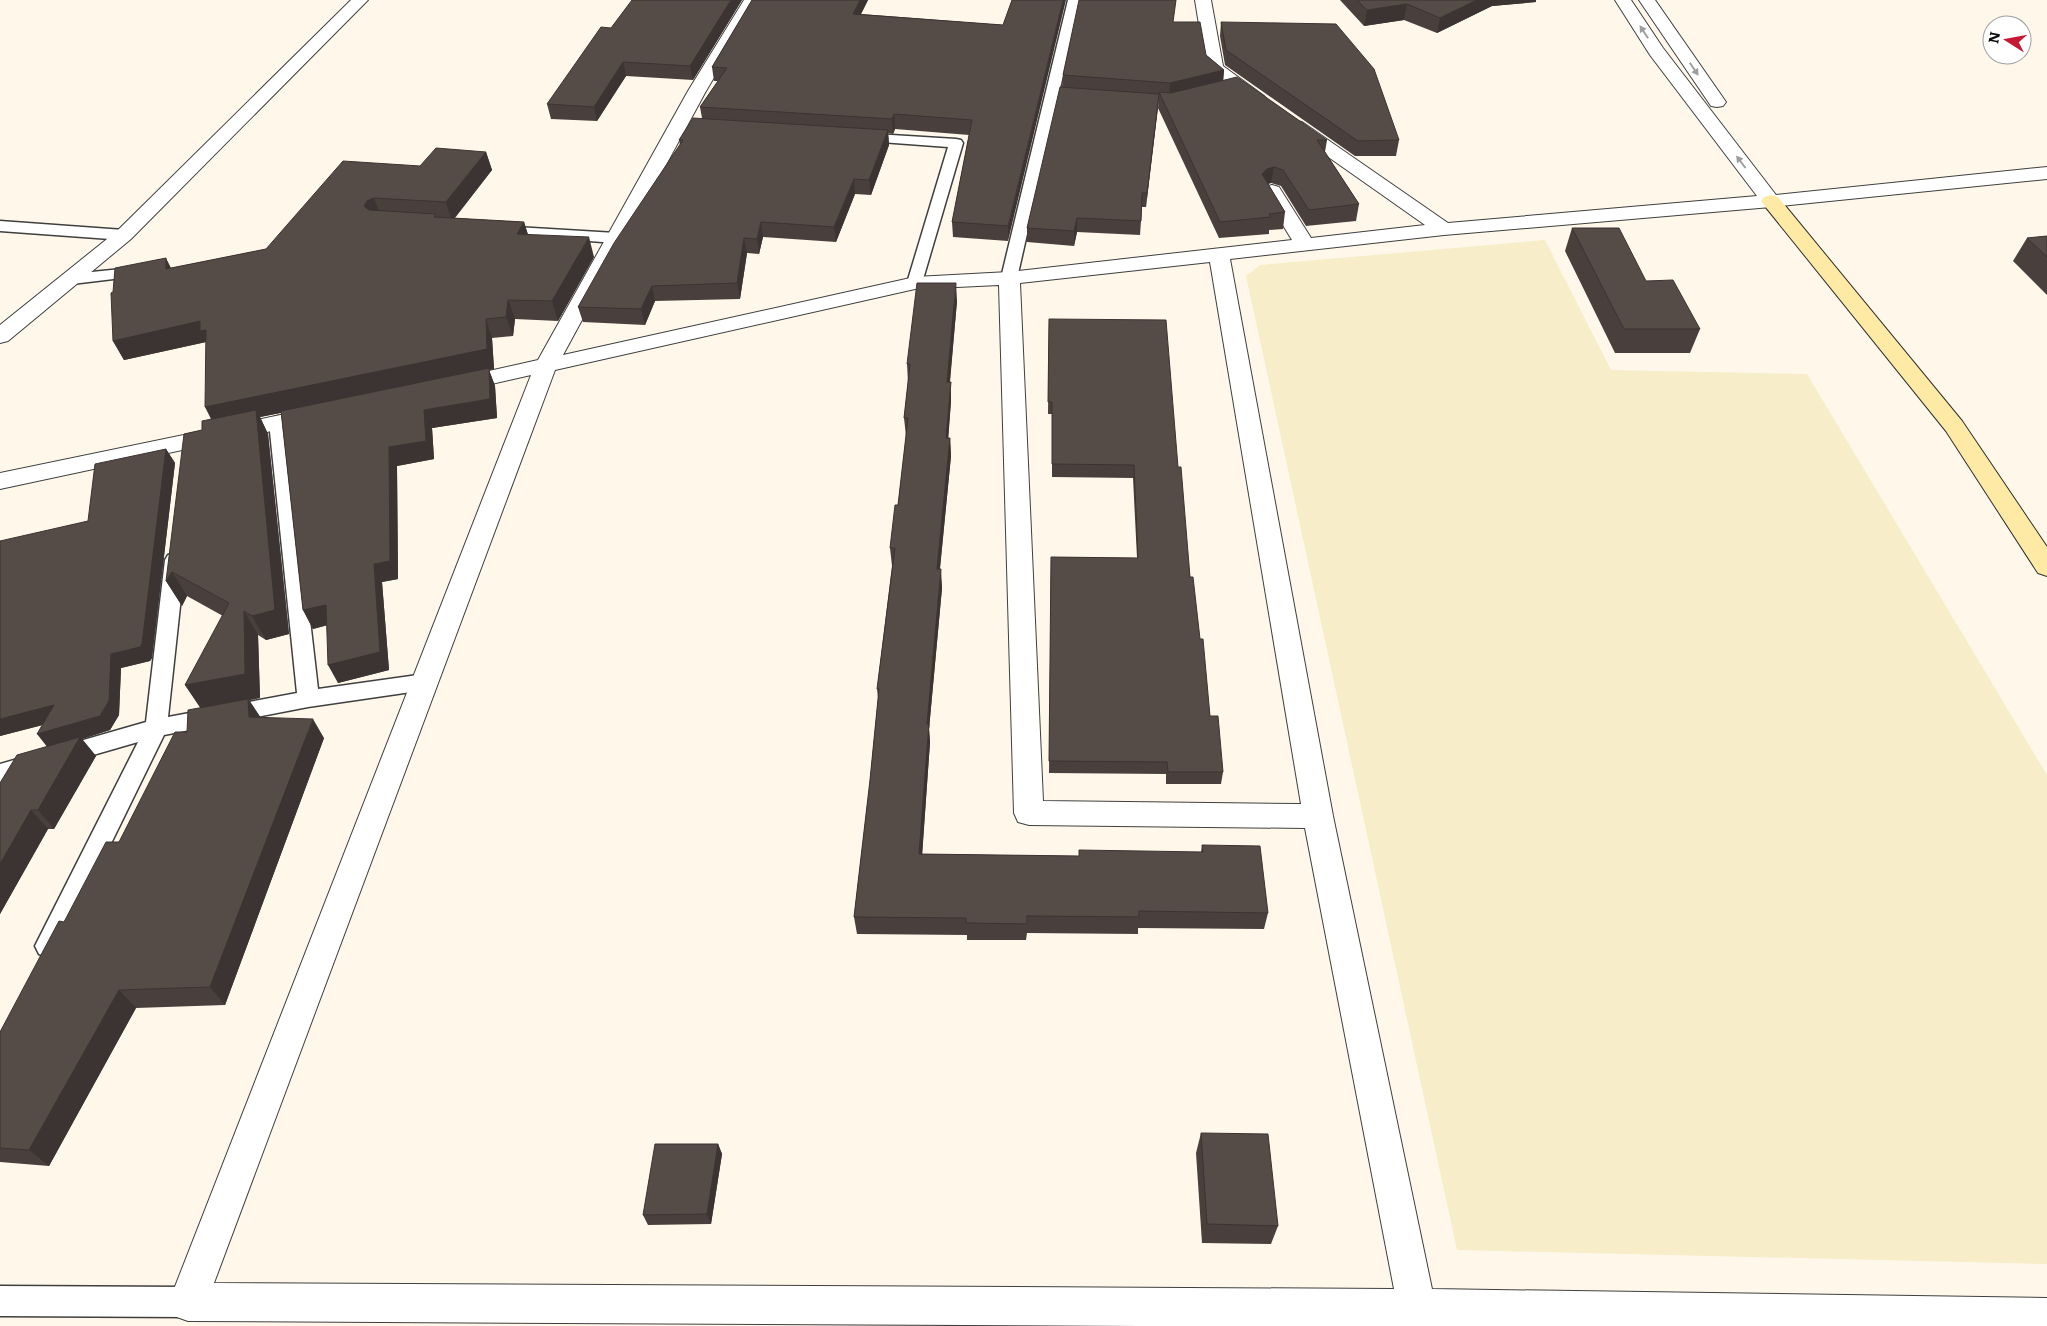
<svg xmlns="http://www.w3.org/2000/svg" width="2047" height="1326" viewBox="0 0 2047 1326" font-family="Literata,serif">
<rect width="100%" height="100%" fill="#fff8ea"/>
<path fill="#f7edc8" d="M1545 240 1611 370 1807 374 2047 775V1264L1457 1250 1246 276 1260 265Z"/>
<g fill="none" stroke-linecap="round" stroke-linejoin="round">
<g stroke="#3f3f3f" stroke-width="3">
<path id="lane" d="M1068 0H1080L1017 278 1015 281H1003L1001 278Z
M859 133 956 139 961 140 963 143 921 286H909L907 283 948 147 854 140 852 137 854 134Z
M0 221 124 230 129 232 132 235 129 238 124 240 0 231Z
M499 226 616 233 621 235 624 238 621 241 616 243 494 234 491 231 494 228Z
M141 267 147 269 149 272 147 275 72 284 66 282 64 279 66 276 72 274Z
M278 416 284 418 287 422 318 689 425 674 433 676 436 682 433 688 425 690 308 707 164 735 57 954 48 957 39 954 35 946 138 742 0 782V764L146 722 165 560 168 555 175 553 182 555 185 560 168 717 297 693 269 422 272 418Z
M0 1286 188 1287 199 1291 203 1302 199 1313 188 1317 0 1316Z"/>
</g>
<g stroke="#3f3f3f" stroke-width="2">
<path id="street" d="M351 0H368L131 239 8 341 0 343V325L117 231Z
M744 0H760L706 91 563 355 915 277 1009 272 1292 240 1262 191 1265 187 1272 185 1279 187 1311 238 1425 225 1290 130 1287 126 1290 122 1296 121 1302 122 1448 223 1757 196 1650 55 1615 0H1631L1663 48 1776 195 2047 167V179L1771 207 1444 235 1230 259 1333 816 1432 1289 2047 1298V1326H1140L188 1321 174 1316 169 1302 531 375 457 392 449 390 446 385 449 380 538 360 688 91ZM1210 262 1301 804 1043 801 1020 283ZM999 285 1014 813 1018 822 1029 825 1305 828 1394 1289 214 1283 555 370 915 289Z
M1195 0H1211L1223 66 1264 96 1267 100 1264 104 1258 105 1252 104 1206 68Z
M1639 0H1655L1726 102 1723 106 1717 107 1711 106Z
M319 407 327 409 331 414 327 419 0 489V473Z"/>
</g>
<g stroke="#2e2e2e" stroke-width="2">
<path id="secondary" d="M1771 195 1778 197 1962 421 2047 547V576L2038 573 1946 431 1764 205 1761 201 1764 197Z"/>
</g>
<use href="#lane" fill="#fff" fill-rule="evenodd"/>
<use href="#street" fill="#fff" fill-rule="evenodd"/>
<use href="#secondary" fill="#ffeaa5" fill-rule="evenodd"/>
</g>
<path fill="#49403d" d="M742 0 693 80 626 76 597 121 551 119 547 104 611 28Z
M752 0H868L861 14 1003 25 1012 0 1008 241 953 237 952 222 969 135 895 129 893 134 888 133 889 145 871 195 855 194 836 242 763 237 759 254 747 253 740 299 655 301 645 325 583 322 578 307 680 145 679 140 702 118 700 107 718 81H714L712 67Z
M1340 0H1536V2L1492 6 1437 33 1404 20 1364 26Z
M1174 22 1206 55 1224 70 1223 80 1327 140 1325 152 1359 204 1356 221 1306 226 1281 186 1271 183 1268 184 1285 212 1283 229 1269 230V234L1219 238 1158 108 1159 96 1146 207H1142L1140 235 1077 232 1074 246 1027 242V228L1062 87 1063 75Z
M1221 22 1399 140 1396 156H1355L1225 65 1220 36Z
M486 152 492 170 455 218 524 222 528 235 594 257 558 321 515 319 513 336 492 338 494 369 489 370 495 386 497 418 432 428 434 459 397 466 398 579 382 582 389 670 338 683 327 625 313 629 303 610 281 413 260 417 268 434 289 634 266 640 258 635 260 698 249 700 260 717 324 738 225 1005 136 1008 49 1166 0 1162V1032L64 922 119 842 187 732 201 708 185 685 223 616 187 596 182 606 166 581 202 430 211 419 206 342 124 360 113 341 171 268 266 249 420 166Z
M1572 228 1646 281 1700 329 1690 353H1615L1565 251Z
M2047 236V295L2013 261 2027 238Z
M957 301 950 382 951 401 948 438H950L951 456 940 569 942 588 929 729 930 742 922 854 1078 856 1201 852 1202 845 1268 913 1264 929 1138 928V934L1027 933 1026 940H967V935L857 934 854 917 870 780 878 698 877 689 892 566 890 548 898 505 906 436 904 418 908 382 907 364Z
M1049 319 1178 467 1190 577 1210 716 1223 772 1221 784H1166V774L1049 773 1051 557 1137 558 1133 478 1052 477V414H1048Z
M166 449 175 463 152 658 150 661 121 668 119 715 110 730 82 739 96 756 54 829H48L0 914V783L47 746 43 725 0 736 88 521Z
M1201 1133 1278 1226 1271 1244 1202 1243 1196 1153Z
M718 1144 722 1154 711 1224 648 1225 643 1215Z"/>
<path fill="#3c3432" d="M731 0H742L693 80 690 66Z
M860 0H868L854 28 853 14Z
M1063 0H1066L1008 241V226Z
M1477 0H1536V2L1492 6 1437 33 1440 18Z
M1407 4 1404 20 1364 26 1367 10Z
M623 62 626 76 597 121 594 107Z
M1224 70 1223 84 1169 97 1170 83Z
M1159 94 1158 108 1146 207 1147 193Z
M894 114 895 129 893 134 892 119Z
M888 130 889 145 871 195 869 180Z
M486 152 492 170 452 221 446 202Z
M1274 167 1271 183 1264 185 1262 174 1267 169Z
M854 179 855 194 836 242 834 227Z
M374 198 381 217 375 220 364 206 367 201Z
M1077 218V232L1074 246V231Z
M524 222 530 241 517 234Z
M761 222 763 237 759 254 757 239Z
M589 237 594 257 558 321 552 301Z
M744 238 747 253 740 299 737 283Z
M166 258 176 278 166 269Z
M956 283 957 301 948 401 947 382Z
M652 286 655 301 645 325 641 309Z
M508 300 515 319 513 336 506 317Z
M486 319 492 338 494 369 489 370 495 386 497 418 432 428 434 459 397 466 398 579 382 582 389 670 338 683 328 665 374 564 389 447 424 410 489 370 260 417 268 434 289 634 266 640 252 616 215 427 205 407Z
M200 321 206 330V342L124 360 113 341Z
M951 382V401L947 456 946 438Z
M950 438 951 456 938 587 937 569Z
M166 449 175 463 152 658 150 661 121 668 119 715 110 730 82 739 96 756 54 829 38 810 48 748 37 734 111 654Z
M941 569 942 588 929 729 930 742 921 872 919 854 927 724Z
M172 572 187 596 182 606 166 581Z
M326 605 336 623 313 629 303 610Z
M244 611 258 635 260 698 249 700 261 718V736L201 709 185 685Z
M54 705 65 719 0 736V719Z
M313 719 324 738 225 1005 210 987Z
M31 810 48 829 0 914V864Z
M119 990 136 1008 49 1166 29 1150Z
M718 1144 722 1154 711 1224 707 1214Z"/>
<path fill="#554b47" stroke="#3c3432" d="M632 0H731L690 66 623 62 594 107 547 104 601 27 611 28Z
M752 0H860L853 14 1003 25 1012 0H1063L1008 226 952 222 972 120 894 114 892 119 700 107 727 68 712 67Z
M1079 0H1176L1173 22H1200L1206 55 1224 70 1170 83 1063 75Z
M1357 0H1477L1440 18 1407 4 1367 10Z
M1221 22 1336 24 1374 69 1399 140 1358 141 1226 50Z
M1237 77 1327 140H1317L1359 204 1309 210 1283 170 1274 167 1267 169 1262 174 1285 212 1269 214 1271 217 1220 222 1159 92 1171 93Z
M1060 87 1159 94 1147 193H1142L1141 221 1077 218 1074 231 1027 228Z
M693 118 888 130 869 180 854 179 834 227 761 222 757 239 744 238 737 283 652 286 641 309 578 307 614 243 683 140H679Z
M436 148 486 152 446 202 374 198 367 201 364 206 369 210 436 214 434 217 524 222 517 234 589 237 552 301 508 300 506 317 486 319 487 349 205 407 206 330 200 331V321L113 341 111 293 113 292 115 268 166 258V269L266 249 343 161 420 166Z
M1572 228H1619L1646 281 1673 280 1700 329H1624Z
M2047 236V257L2027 238Z
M917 283H956L947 382H951L946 438H950L937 569H941L927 724H929L919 854 1079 856V850L1203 852 1202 845 1260 846 1268 913 1139 911V917L1027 916V924L966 923V918L854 917 870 780 879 689H877L895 548H890L895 505H898L908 418H904L910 364H907Z
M1049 319 1166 320 1178 467H1181L1190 577H1193L1200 639H1203L1210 716H1218L1223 772H1168L1167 762 1049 761 1051 557 1138 558 1134 465 1052 464V402H1048Z
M489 368 490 399 424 410 426 441 389 447 390 561 374 564 380 652 328 665 326 605 303 610 281 411Z
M256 410 275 610 252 616 244 611 245 674 185 685 229 603 172 572 166 581 184 434 202 430V421Z
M166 449 142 644 140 647 111 654 109 701 100 716 37 734 54 705 0 719V541L88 521 95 464Z
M248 699 249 717 313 719 210 987 119 990 29 1150 0 1148V1032L59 921 64 922 106 842H119L175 732H187L188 710Z
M80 737 38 810H31L0 864V783L17 755Z
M1201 1133 1268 1134 1278 1226 1207 1224Z
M655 1144H718L707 1214 643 1215Z"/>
<defs><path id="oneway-solid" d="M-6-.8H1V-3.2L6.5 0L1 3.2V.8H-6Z" transform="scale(1.25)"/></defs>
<g fill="#9e9e9e">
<use href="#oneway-solid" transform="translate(1644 32) rotate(-123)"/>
<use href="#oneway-solid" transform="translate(1694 69) rotate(56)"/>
<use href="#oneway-solid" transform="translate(1741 162) rotate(-127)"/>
</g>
<g transform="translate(2007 40) rotate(281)"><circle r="24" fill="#ffffff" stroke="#9e9e9e"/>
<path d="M0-4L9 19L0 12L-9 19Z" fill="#c61936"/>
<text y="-8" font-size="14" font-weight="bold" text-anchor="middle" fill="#0c0c0c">N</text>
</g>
</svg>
